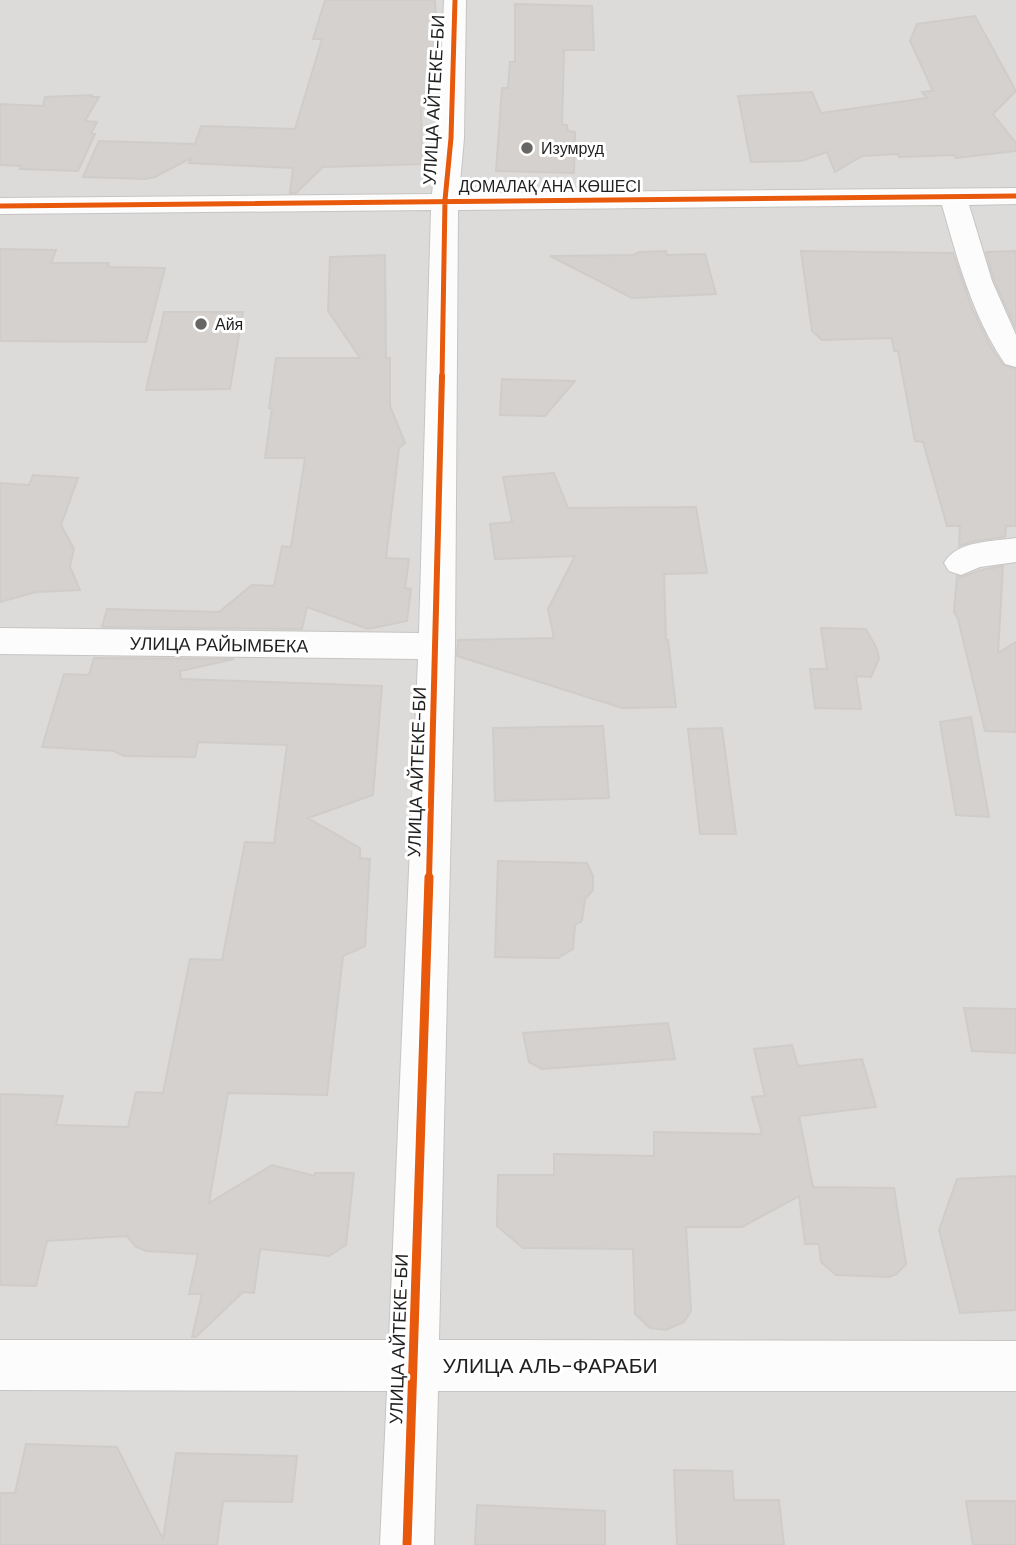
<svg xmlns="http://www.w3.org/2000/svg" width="1016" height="1545" viewBox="0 0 1016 1545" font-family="'DM Sans',sans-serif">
<rect width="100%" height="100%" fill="#edebe8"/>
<path fill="#dcdbd9" d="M0 0H1016V1545H0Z"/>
<path fill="#d4d1cf" stroke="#d0ccc9" stroke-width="2" d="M325 0H435L437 42 432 105 421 109 422 164 323 167 296 193H290L293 168 189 163 191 158 155 177 145 179 83 177 99 141 195 144 201 126 295 129 322 39H313Z
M515 4 592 6 594 50H564L562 125H567L568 131 575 132 574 173 496 171 502 88H508L510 62H515Z
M975 16 1016 91 993 114 1016 143V151L956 158 954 155 899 157 898 154 862 156 835 172 827 152 801 161 751 162 738 96 812 92 821 113 927 98 922 92 933 91 910 41 917 24Z
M92 95 91 97H99L85 121 97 122 91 134H95L78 171 20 169 21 166 0 165V104L43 106 45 97Z
M0 249 56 250 51 263H109L108 267 165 268 146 342 0 341Z
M666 251 667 255 705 254 716 294 632 298 550 256 633 255 640 252Z
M801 251 953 253 972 308 991 347 1003 365 1016 369V526H1006L1005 537 975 541 959 546 960 526H947L923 442 915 441 898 351H894L892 338 822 340 812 331Z
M1016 251V329L994 280 986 252Z
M385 255 386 358H390V406L405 443 399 448 386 558 409 559 405 588 411 589 407 621 368 629 307 607 302 629 102 627 107 609 219 612 252 585 274 586 282 546 291 547 305 458H265L272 408H269L276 358H360L328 311 330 257Z
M164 312H243L230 389 146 390Z
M502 379 575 381 545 416 500 415Z
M554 473 568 508 696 507 707 573 664 574 666 640H668L676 707 622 708 457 656 458 640 554 638 548 609 575 556 495 559 490 524 512 522 503 477Z
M33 475 78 478 61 525 74 549 70 567 80 590 36 592 0 602V483L29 485Z
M1003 566 998 653 1016 642V732L985 731 958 619 954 612 957 576 962 577 981 570Z
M821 628 866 629 877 649 879 659 871 677 856 676 861 709 815 708 810 669H827Z
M94 658 234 659 180 671 181 679 382 686 373 795 308 818 360 848V858L370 859 365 946 343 956 327 1095 228 1093 209 1203 272 1165 315 1176V1173H354L346 1245 329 1256 260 1249 254 1293 243 1292 196 1337H192L202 1294H189L198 1254 146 1251 136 1247 127 1236 47 1241 36 1286 0 1285V1094L63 1096 56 1125 128 1127 136 1092 163 1093 190 959 222 960 245 842 274 843 287 745 198 742 195 757 124 756 114 751 42 747 64 674 89 675Z
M971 717 989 817 956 815 940 722Z
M603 726 609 798 495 801 493 728Z
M722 728 736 834H700L688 729Z
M498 861 587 863 593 876V890L585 899 582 921 575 925 573 949 558 958 495 957Z
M964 1008 1016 1009V1053L972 1051Z
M668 1023 675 1059 542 1069 529 1062 523 1033Z
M792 1045 798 1066 862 1059 876 1107 799 1116 813 1187 894 1188 906 1264 897 1274 889 1277 836 1275 821 1262 819 1244H805L799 1196 742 1227H686L691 1311 684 1322 666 1330 650 1328 635 1314 633 1249 523 1248 497 1226 498 1175H554V1154L654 1156V1132L762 1134 752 1097 765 1096 754 1049Z
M1016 1176V1310L960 1313 939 1230 957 1179Z
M26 1444 117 1447 163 1539 176 1453 297 1456 292 1502 223 1501 217 1545H0V1493H15Z
M674 1470 732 1471 734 1500H779L784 1545H677Z
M966 1501H1016V1545H973Z
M477 1505 605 1511V1545H475Z"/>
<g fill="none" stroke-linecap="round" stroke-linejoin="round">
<g stroke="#c6c5c4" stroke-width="2">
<path id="minor" d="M444 0H466L464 138 459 193 1016 188V204L969 205 992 281 1016 335V367L1005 364C972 315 958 261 942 205L458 210 455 646 439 1340 1016 1341V1391H438L434 1545H380L387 1391 0 1390V1340H389L418 659 0 654V628L419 633 431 210 0 214V198L432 194 438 138Z
M1016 538V562L980 567 961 575 949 571 944 563C957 540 992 542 1016 538Z"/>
</g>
<use href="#minor" fill="#fcfcfc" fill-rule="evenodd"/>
<g stroke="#fff" stroke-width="8">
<path id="cycleway-far2" d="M0 206 1016 196
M442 378 445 200 451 138 455 0"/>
</g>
<g stroke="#fff" stroke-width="10">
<path id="cycleway-far1" d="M429 879 442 376"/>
</g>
<g stroke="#fff" stroke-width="13">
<path id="cycleway" d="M407 1545 429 877"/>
</g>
<use href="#cycleway-far2" stroke="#e8590c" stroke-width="5"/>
<use href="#cycleway-far1" stroke="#e8590c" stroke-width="6"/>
<use href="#cycleway" stroke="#e8590c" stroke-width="9"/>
</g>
<g fill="#676665" stroke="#fff" stroke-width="2.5">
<circle cx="527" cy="148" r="7"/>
<circle cx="201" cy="324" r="7"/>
</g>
<g text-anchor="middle" stroke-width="6" stroke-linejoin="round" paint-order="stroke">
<g font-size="16" fill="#1f1f1f" stroke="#fff" text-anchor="start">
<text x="541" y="154">Изумруд</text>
<text x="215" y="330">Айя</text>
</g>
<g font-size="16" fill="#1f1f1f" stroke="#fff">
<text x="550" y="192">ДОМАЛАҚ АНА КӨШЕСІ</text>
</g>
<g font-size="18" fill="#1f1f1f" stroke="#fff">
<text transform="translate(434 100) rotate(-87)" y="6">УЛИЦА АЙТЕКЕ-БИ</text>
<text transform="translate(219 645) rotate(1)" y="6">УЛИЦА РАЙЫМБЕКА</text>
<text transform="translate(417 772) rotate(-88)" y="6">УЛИЦА АЙТЕКЕ-БИ</text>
<text transform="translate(399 1339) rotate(-88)" y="6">УЛИЦА АЙТЕКЕ-БИ</text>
</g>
<g font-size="21" fill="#1f1f1f" stroke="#fff">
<text x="550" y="1373">УЛИЦА АЛЬ-ФАРАБИ</text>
</g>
</g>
</svg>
